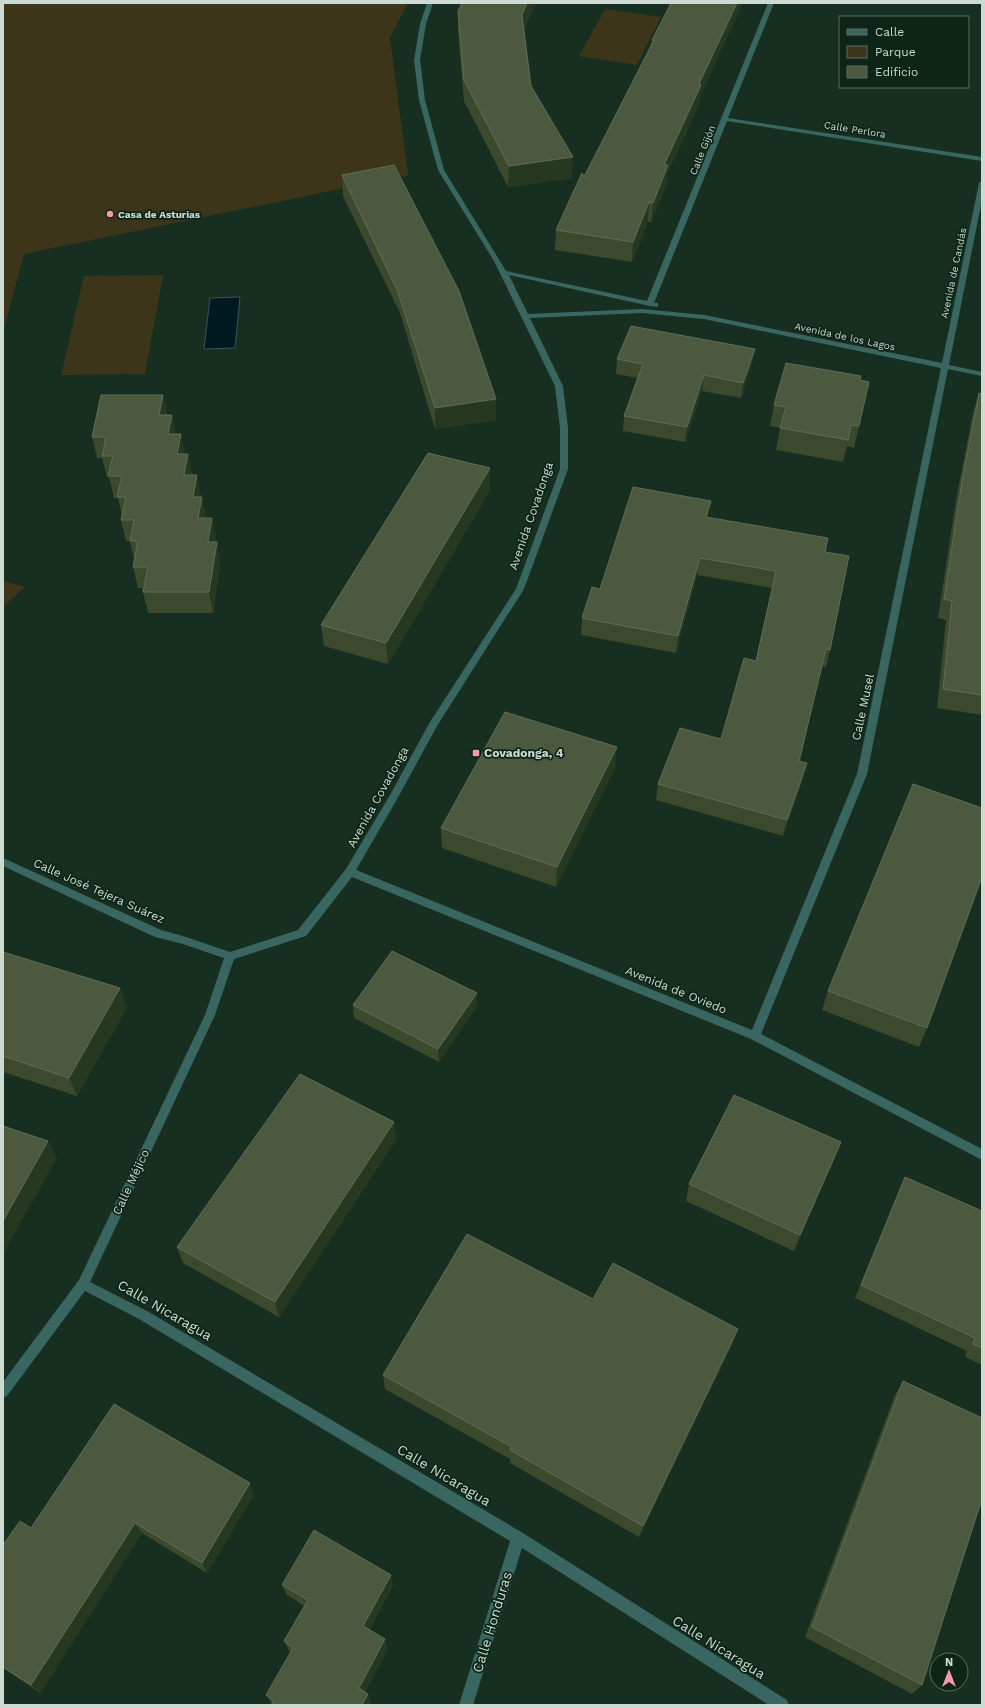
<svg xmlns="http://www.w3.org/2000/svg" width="985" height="1708" viewBox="0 0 985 1708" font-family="'Work Sans',sans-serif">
<rect width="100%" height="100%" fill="#172f21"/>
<path fill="#3c351a" d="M3 3H408L390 38 408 175 24 254 3 332Z
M605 9 661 17 637 65 579 56Z
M163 275 145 374 61 375 84 276Z
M3 581 25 587 3 607Z"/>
<path fill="#001920" stroke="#3d5355" d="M240 297 235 348 204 349 210 298Z"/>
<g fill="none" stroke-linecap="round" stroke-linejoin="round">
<path fill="#3a6661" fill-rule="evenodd" d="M427 3H433L426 24 420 60 425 100 444 170 506 271 647 301 768 3H774L728 118 982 157V161L727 121 654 303H658V307L650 306 509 275 528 314 642 309 704 315 942 363 979 183 982 181V200L949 365 982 372V376L948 369 867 774 761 1034 982 1149V1160L751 1039 352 877 306 936 234 959 215 1015 90 1282 147 1311 523 1533 787 1700 789 1705H769L522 1548 473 1705H459L510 1541 139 1319 85 1291 7 1396 3 1398V1382L79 1280 205 1015 224 958 183 944 155 937 3 866V858L161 930 183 936 230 952 298 930 346 869 390 795 430 722 516 589 560 469V428L555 386 494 261 438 170 419 100 414 60 420 24ZM642 313 704 319 941 368 857 774 752 1030 356 870 396 801 437 726 524 589 568 469V428L563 386 530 318Z"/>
</g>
<path fill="#3d492d" d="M462 3H536L524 30 531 86 572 178 508 187 464 101 458 32V11Z
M671 3 700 97 699 104 667 174 666 185 651 222H648L632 262 555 250 556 230 651 46 652 40Z
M342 175 496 420 435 429 400 313 343 196Z
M617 359 752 364 741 398 702 391 685 442 623 431 624 416 637 378 616 374Z
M861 376 860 380 859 426 854 448 847 446 843 462 776 450 780 428 770 426 774 405Z
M979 393 982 394V715L937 708 946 620 938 618 956 500 973 413Z
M167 415H172L175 434 184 454 201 496V497H202L206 518H212L216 539 215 542 220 564 213 613H148L143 592V588H138L133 567 134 559 130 541H126L121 520 122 516 118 498H114L109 477H107L102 458H97L92 437Z
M490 468V490L388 664 324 646 321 625Z
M708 517 825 552 830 650 826 667 822 666 800 761 803 779 783 836 656 800 658 784 721 739 756 661 772 588 697 575 676 653 581 635 582 618 600 589Z
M615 768 556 887 442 848 441 828Z
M3 952 127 1007 77 1096 3 1072Z
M828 991 927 1028 919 1047 822 1010Z
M477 993V1006L439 1062 354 1018 353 1005Z
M394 1122 396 1140 279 1317 183 1263 177 1247Z
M834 1159 794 1251 686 1201 689 1184Z
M905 1177 982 1216V1365L965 1357 967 1351 855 1298 899 1191Z
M593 1299 733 1343 639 1537 510 1463V1459L385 1389 383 1375Z
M903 1381 922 1685 912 1694 805 1637 895 1395Z
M254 1494 207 1573 142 1533 40 1693 3 1668V1545L31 1528Z
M282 1585 393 1586 369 1630 388 1649 365 1692 368 1694 371 1702 370 1705H271L272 1704 266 1695 291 1652 289 1651 284 1641 304 1606 287 1595Z"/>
<path fill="#273821" d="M527 3H536L522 35V15Z
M737 3H743L700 97 699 104 667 174 666 185 651 222 653 203 664 165 699 84Z
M573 157 572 178 508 187 509 166Z
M649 202 648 222 632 262 633 242Z
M755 349 752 364 741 398 743 383Z
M704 375 702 391 685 442 687 427Z
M163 395 168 417 159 415Z
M496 399V420L435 429V408Z
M172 415 176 436 168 434Z
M181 434 185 455 177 454Z
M188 454 192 476 184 475Z
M490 468V490L388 664 386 643Z
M197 475 201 496 197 519 193 497Z
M202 497 206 519 198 518Z
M711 501 708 517H706Z
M212 518 216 539 212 564 208 542Z
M217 542 220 564 213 613 209 592Z
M700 558 697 575 676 653 678 636Z
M617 747 615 768 556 887 557 867Z
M807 763 803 779 783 836 787 820Z
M120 988 127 1007 77 1096 69 1078Z
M477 993V1006L439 1062 438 1049Z
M394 1122 396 1140 279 1317 275 1302Z
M48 1141 57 1158 3 1254V1221Z
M841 1142 834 1159 794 1251 800 1235Z
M738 1329 733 1343 639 1537 643 1526Z
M250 1483 254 1494 207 1573 202 1563Z
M135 1523 142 1533 40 1693 31 1685Z
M391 1575 393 1586 366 1636 363 1626Z
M385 1639 388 1649 362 1697 359 1688Z
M368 1694 371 1702 370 1705H362Z"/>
<path fill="#4c593f" stroke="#606d56" d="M462 3H527L522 15 531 86 573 157 509 166 464 80 458 11Z
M671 3H737L699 84 701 85 664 165H668L653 203 649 202 633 242 556 230 582 173 584 177 654 40H652Z
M394 165 459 291 496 399 435 408 398 292 342 175Z
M631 326 755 349 743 383 704 375 687 427 624 416 643 364 617 359Z
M786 363 861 376 860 380 869 382 859 426 851 425 848 440 780 428 786 407 774 405Z
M979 393 982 394V695L943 689 952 601 944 599 962 481Z
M101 395H163L159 415H172L168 434H181L177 454H188L184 475H197L193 497H202L198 518H212L208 542H217L209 592H143L148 567H133L138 541H130L134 520H121L126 497H117L122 476H108L113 456H102L106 437H92Z
M428 453 490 468 386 643 321 625Z
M633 487 711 501 706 517 828 538 825 552 849 556 830 650 826 649 799 761 807 763 787 820 658 784 680 728 721 739 744 658 756 661 776 571 700 558 678 636 582 618 592 587 600 589Z
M505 712 617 747 557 867 441 828Z
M913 784 982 808V877L927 1028 828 991Z
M392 951 477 993 438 1049 353 1005Z
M3 952 120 988 69 1078 3 1056Z
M300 1074 394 1122 275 1302 177 1247Z
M734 1095 841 1142 800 1235 689 1184Z
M3 1126 48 1141 3 1221Z
M905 1177 982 1211 981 1216H982V1348L973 1344 975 1338 861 1285Z
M467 1234 593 1299 613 1263 738 1329 643 1526 510 1450 512 1447 383 1375Z
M903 1381 982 1418V1499L922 1685 812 1627Z
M114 1404 250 1483 202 1563 135 1523 31 1685 3 1667V1545L20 1521 31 1528Z
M314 1530 391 1575 363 1626 385 1639 359 1688 368 1694 362 1705H271L274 1700 266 1695 293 1648 284 1641 308 1600 282 1585Z"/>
<g fill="#f39aab" stroke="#0d2517" stroke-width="1.5">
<circle cx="110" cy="214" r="4"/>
<rect x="472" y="749" width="8" height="8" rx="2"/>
</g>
<g text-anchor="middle" stroke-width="3.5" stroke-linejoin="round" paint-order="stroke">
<g font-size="10" fill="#ccdad1" stroke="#0d2517">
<text transform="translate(855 129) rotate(9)" y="4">Calle Perlora</text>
<text transform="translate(702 150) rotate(-68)" y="4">Calle Gijón</text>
<text transform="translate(953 273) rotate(-78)" y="4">Avenida de Candás</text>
<text transform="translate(845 336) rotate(12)" y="4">Avenida de los Lagos</text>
</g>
<g font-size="10" font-weight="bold" fill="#ccdad1" stroke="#0d2517" text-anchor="start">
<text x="118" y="218">Casa de Asturias</text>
</g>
<g font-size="12" fill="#ccdad1" stroke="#0d2517">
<text transform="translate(531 516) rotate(-71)" y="4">Avenida Covadonga</text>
<text transform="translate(863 707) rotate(-78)" y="4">Calle Musel</text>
<text transform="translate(378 797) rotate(-61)" y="4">Avenida Covadonga</text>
<text transform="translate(99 891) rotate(24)" y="4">Calle José Tejera Suárez</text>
<text transform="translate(676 990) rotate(22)" y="4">Avenida de Oviedo</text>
<text transform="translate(131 1182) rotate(-65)" y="4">Calle Méjico</text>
</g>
<g font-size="12" font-weight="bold" fill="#ccdad1" stroke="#0d2517" text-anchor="start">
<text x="484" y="757">Covadonga, 4</text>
</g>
<g font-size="14" fill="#ccdad1" stroke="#0d2517">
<text transform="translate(165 1310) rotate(30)" y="5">Calle Nicaragua</text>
<text transform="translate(444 1475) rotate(31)" y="5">Calle Nicaragua</text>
<text transform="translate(492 1622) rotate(-73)" y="5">Calle Honduras</text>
<text transform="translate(719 1647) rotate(32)" y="5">Calle Nicaragua</text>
</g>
</g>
<rect width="985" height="1708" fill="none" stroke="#ccdad1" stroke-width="8"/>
<rect x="839" y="16" width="130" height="72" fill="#0d2517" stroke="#596d61"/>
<rect x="847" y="29" width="20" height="6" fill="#3a6661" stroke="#596d61"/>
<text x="875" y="36" font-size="12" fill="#ccdad1">Calle</text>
<rect x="847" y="46" width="20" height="12" fill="#3c351a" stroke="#596d61"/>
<text x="875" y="56" font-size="12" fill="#ccdad1">Parque</text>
<rect x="847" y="66" width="20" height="12" fill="#4c593f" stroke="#596d61"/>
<text x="875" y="76" font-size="12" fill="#ccdad1">Edificio</text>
<g transform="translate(949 1672)"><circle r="19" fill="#0d2517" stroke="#596d61"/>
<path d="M0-3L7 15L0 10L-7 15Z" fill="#f39aab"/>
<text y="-6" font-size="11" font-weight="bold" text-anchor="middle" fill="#ccdad1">N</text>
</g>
</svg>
